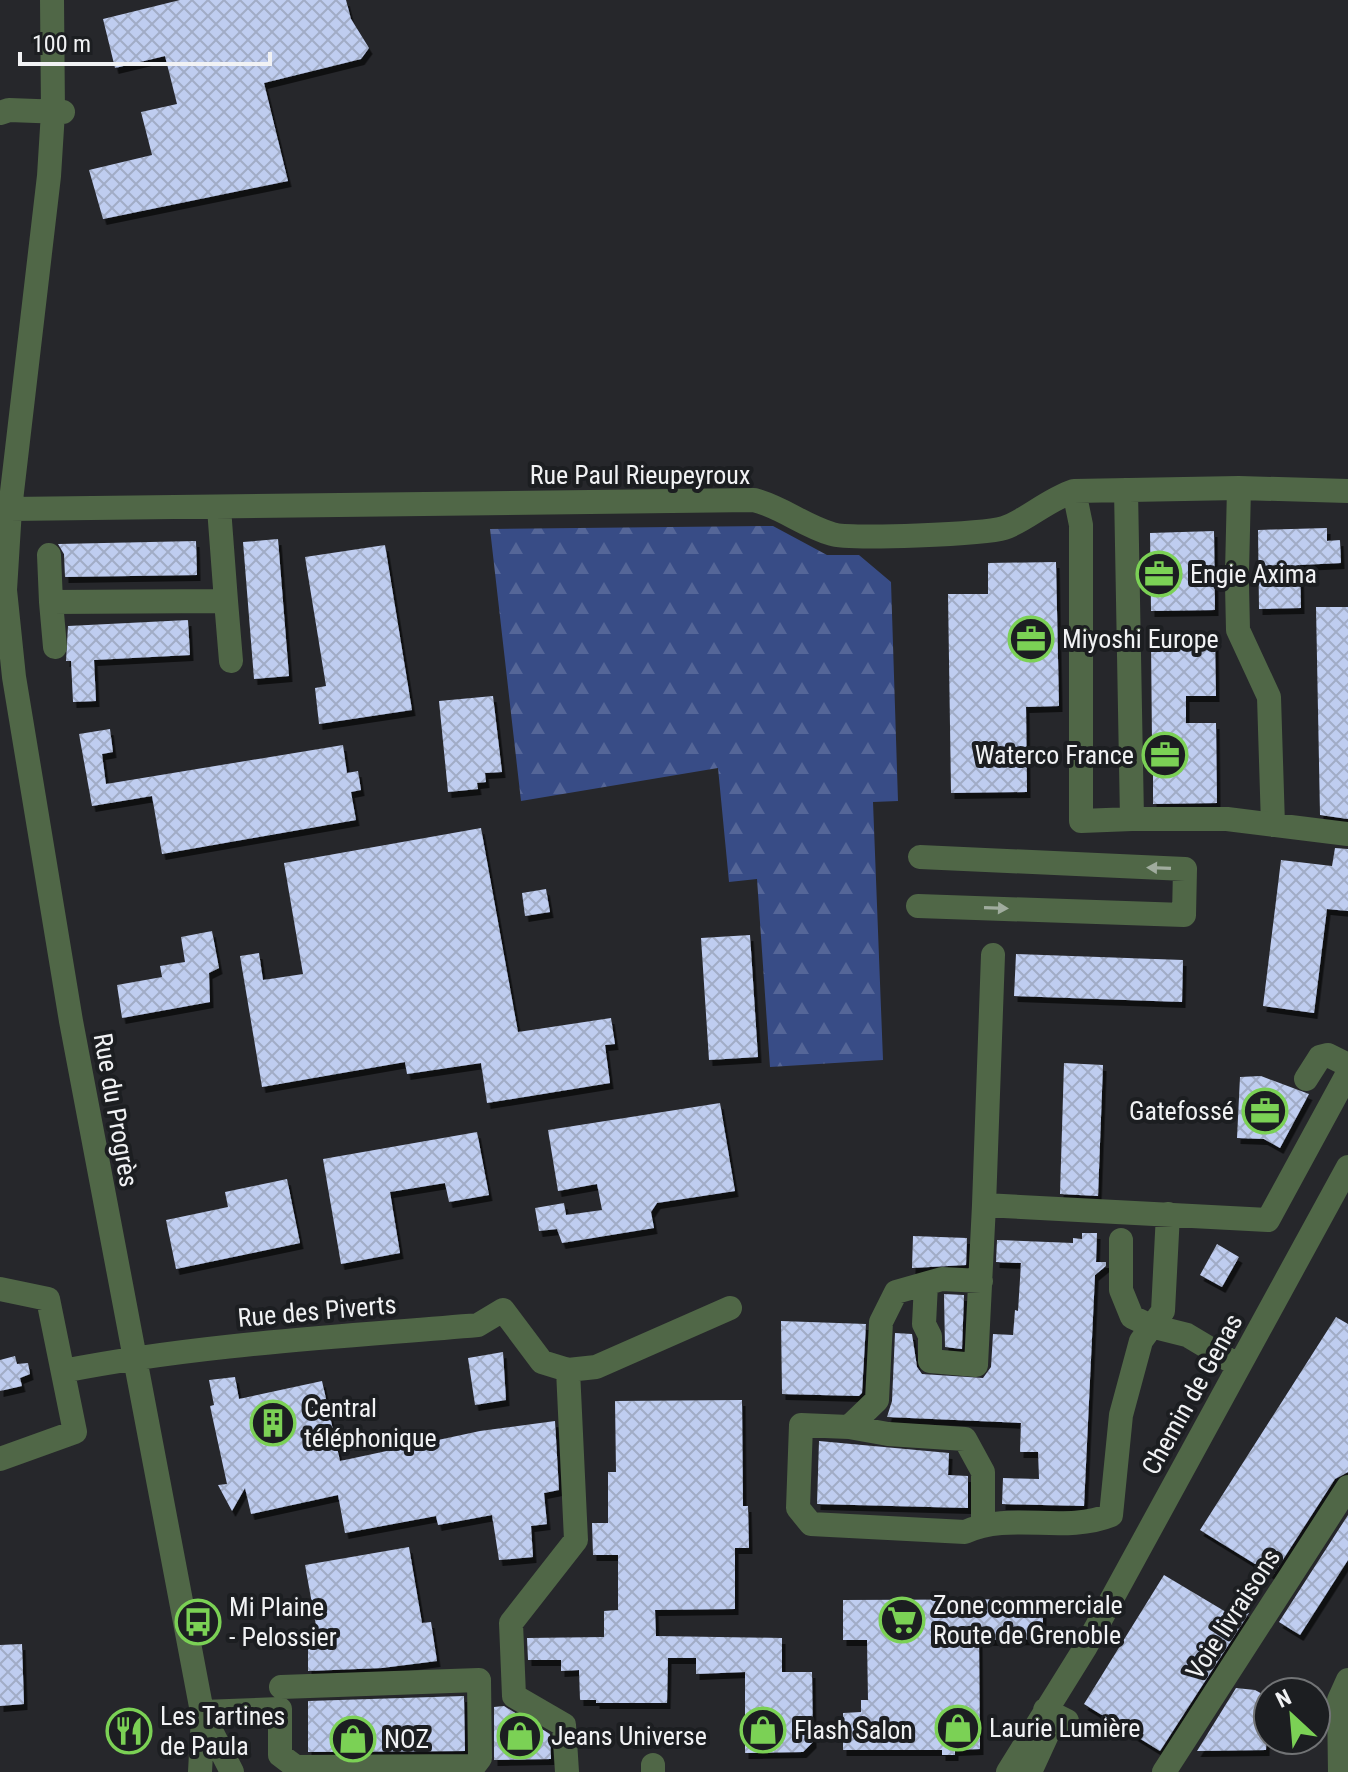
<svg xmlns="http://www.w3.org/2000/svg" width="1348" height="1772" viewBox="0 0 1348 1772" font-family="'Roboto Condensed',sans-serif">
<defs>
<pattern id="forest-firs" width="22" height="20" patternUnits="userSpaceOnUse" patternTransform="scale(2)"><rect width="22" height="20" fill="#384c86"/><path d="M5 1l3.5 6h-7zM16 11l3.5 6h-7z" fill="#556698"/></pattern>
<pattern id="building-cross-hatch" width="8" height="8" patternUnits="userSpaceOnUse" patternTransform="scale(2)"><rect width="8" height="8" fill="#bfcdf0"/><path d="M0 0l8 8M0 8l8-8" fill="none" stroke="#a1acc6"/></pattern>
<filter id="shadow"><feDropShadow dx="3.5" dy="6" stdDeviation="0" flood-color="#0009"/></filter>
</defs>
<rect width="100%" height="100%" fill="#26272b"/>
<path fill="url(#forest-firs)" d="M773 526 827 555H859L891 582 898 801 873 802 883 1060 770 1067 757 879 729 882 718 768 521 801 490 529Z"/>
<path fill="url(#building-cross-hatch)" filter="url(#shadow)" d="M180 0H346L351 19 369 48 361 59 264 83 288 181 103 219 89 170 152 155 141 112 177 104 165 56 115 68 103 19Z
M1327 528V541L1340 540 1341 563 1300 565 1301 608 1259 609 1258 530Z
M1214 531 1215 610 1151 611 1150 533Z
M278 539 289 676 254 679 243 542Z
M196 541 197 575 65 577 64 554 58 544Z
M385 545 412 710 319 724 315 688 326 686 305 557Z
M1056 562 1059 706 1026 707 1027 792 951 793 948 594H988V563Z
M1316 607H1348V819L1320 815Z
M188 620 190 655 94 660 96 701 73 702 71 661H66L68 626Z
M1215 641 1216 696H1186V723H1216L1217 803 1153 804V759H1149L1148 743H1152L1151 642Z
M493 696 502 772 485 773 486 782 477 783 478 789 448 792 439 701Z
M110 729 113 752 102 754 106 784 343 745 347 773 358 771 361 790 351 792 356 820 162 854 152 796 92 806 79 734Z
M481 828 518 1032 611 1018 615 1044 605 1045 610 1083 487 1103 481 1063 407 1074 405 1062 262 1087 240 956 259 953 263 980 303 974 284 863Z
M1335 848 1348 849V911L1327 909 1314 1013 1263 1006 1281 860 1332 866Z
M546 889 550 912 525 916 522 893Z
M212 931 219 968 209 973 210 1002 122 1018 117 985 162 977 160 966 185 962 181 937Z
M750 935 758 1057 709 1060 701 938Z
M1016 954 1183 960 1182 1002 1014 996Z
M1064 1063 1103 1065 1098 1196 1060 1194Z
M1261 1076 1309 1094 1280 1148 1264 1139 1237 1138 1240 1077Z
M720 1103 735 1191 657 1203 651 1212 654 1228 562 1243 557 1229 539 1231 535 1208 564 1203 566 1215 602 1210 597 1184 558 1191 548 1130Z
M477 1132 489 1195 449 1202 445 1183 390 1192 400 1253 341 1264 323 1159Z
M287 1179 300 1243 176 1269 166 1220 228 1207 225 1192Z
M1082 1233H1097L1096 1262H1106V1266L1095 1275 1084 1506 1002 1504 1003 1478 1039 1479 1038 1452H1020L1021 1423 887 1417 892 1401 895 1333 912 1334 917 1367 922 1374 983 1378 991 1367 993 1334 1013 1335 1015 1310 1018 1311 1021 1263 996 1262 997 1240 1073 1243V1238L1082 1239Z
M913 1236 967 1238 966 1265 912 1268Z
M1217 1244 1239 1257 1222 1287 1200 1275Z
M944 1294 964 1295 962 1349 945 1347Z
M1336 1317 1348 1324V1472L1335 1479 1273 1575 1200 1530Z
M781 1321 866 1324 862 1393 859 1396 782 1394Z
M503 1352 506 1400 475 1405 468 1358Z
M15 1356 17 1364 28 1363 30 1374 20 1378 22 1386 0 1391V1360Z
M235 1377 239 1399 322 1381 340 1461 480 1431 555 1421 559 1490 544 1493 547 1524 531 1526 533 1557 499 1560 492 1515 438 1525 436 1516 345 1533 338 1495 251 1514 245 1488 232 1511 218 1485 227 1484 210 1406 214 1405 209 1380Z
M742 1400 743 1506H748L749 1548H735V1609L655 1610 656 1636 782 1638V1672H812L813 1742 803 1752 745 1753V1672L696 1674V1658H668L667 1703H596V1700H580L579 1670 561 1671V1660H528L527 1638 604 1637V1611L618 1610V1555H593L592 1523H608V1472H616L615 1401Z
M819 1441 949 1453 948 1475 968 1476V1508L817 1504Z
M1348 1515V1560L1300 1635 1279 1622Z
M409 1547 422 1623 431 1622 437 1661 382 1668 308 1671V1639L318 1637 305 1565Z
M1164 1575 1226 1612 1232 1604 1249 1613 1160 1751 1084 1704Z
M1043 1599V1639L979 1640 980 1749 955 1750V1755H942V1750H843V1713L861 1712V1700H868L867 1640H843V1600Z
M22 1644 24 1704 0 1706V1645Z
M1236 1688 1255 1690 1268 1697 1266 1750 1197 1751Z
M464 1696 465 1751 308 1752V1701Z
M504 1706 550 1734 551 1759 494 1760V1707Z"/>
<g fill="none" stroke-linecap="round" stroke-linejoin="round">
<path stroke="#506747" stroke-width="24" d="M52 0 53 112 49 176 10 509 5 590 14 677 71 1021 203 1717 200 1772
M0 113 9 110 63 112
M1126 490 1132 819H1227L1348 834
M1074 491 1081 525V821L1132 819
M10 509 754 500C782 507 804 526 832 534 849 540 985 534 1004 528 1024 522 1047 500 1074 491L1239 488 1348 491
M49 555 51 602 226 601 219 508
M1237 573 1239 488
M1237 585 1238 630 1269 697 1273 825
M226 601 231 661
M51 602 55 647
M918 906 1184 915 1185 869 920 857
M993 955 984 1205 1268 1220 1348 1073
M1306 1079 1320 1057 1328 1055 1348 1065
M1121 1240V1290L1132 1317 1151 1326 1187 1335 1239 1366
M981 1281 942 1279 896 1292 881 1322 877 1400 849 1427 801 1425 798 1508 811 1524 965 1532C1010 1511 1064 1534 1111 1515L1121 1415 1141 1341 1163 1311 1168 1214
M926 1284 924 1324 930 1336V1361L976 1365 984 1205
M0 1289 48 1299 75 1432 0 1459
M568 1370 596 1367 730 1308
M63 1371C200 1344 339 1337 478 1325L503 1310 542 1362 568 1370 576 1540 511 1623 514 1696 564 1725 567 1772
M849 1427 888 1434 965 1439 983 1472V1524
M1045 1710 1067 1721
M202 1712 280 1709V1755L296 1767 474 1766 480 1758 479 1680 281 1687
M204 1717 232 1772
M653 1772V1765
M1008 1772 1085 1648 1348 1167
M1030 1772 1047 1735
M1164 1772 1348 1487
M1340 1772 1339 1700 1348 1680"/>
</g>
<defs><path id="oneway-solid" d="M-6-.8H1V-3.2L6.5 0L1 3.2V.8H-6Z" transform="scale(2)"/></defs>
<g fill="#a0ac9e">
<use href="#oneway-solid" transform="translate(1159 868) rotate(-178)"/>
<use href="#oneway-solid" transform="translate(996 908) rotate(2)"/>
</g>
<defs>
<g id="office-ring" transform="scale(2.3)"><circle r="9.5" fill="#1c1e21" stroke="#7bd155" stroke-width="1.5"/><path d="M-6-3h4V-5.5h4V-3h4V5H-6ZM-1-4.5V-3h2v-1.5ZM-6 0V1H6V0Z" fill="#7bd155"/></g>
<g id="building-ring" transform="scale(2.3)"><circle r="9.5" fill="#1c1e21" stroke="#7bd155" stroke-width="1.5"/><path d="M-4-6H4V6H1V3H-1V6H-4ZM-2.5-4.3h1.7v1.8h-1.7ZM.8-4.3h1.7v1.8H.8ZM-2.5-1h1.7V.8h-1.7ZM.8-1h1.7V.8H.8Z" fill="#7bd155"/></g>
<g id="supermarket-ring" transform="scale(2.3)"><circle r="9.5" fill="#1c1e21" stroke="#7bd155" stroke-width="1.5"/><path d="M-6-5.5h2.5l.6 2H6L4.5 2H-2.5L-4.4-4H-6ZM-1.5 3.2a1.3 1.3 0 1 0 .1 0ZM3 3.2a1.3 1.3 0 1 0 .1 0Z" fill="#7bd155"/></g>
<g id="bus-ring" transform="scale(2.3)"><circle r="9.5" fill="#1c1e21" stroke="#7bd155" stroke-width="1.5"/><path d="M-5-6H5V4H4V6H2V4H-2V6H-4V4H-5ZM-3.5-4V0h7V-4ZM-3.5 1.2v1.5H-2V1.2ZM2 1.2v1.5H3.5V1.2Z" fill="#7bd155"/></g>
<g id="shop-ring" transform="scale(2.3)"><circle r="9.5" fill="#1c1e21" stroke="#7bd155" stroke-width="1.5"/><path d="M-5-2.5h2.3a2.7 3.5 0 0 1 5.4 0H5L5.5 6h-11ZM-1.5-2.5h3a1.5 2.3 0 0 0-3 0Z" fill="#7bd155"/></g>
<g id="restaurant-ring" transform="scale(2.3)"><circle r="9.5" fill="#1c1e21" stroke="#7bd155" stroke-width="1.5"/><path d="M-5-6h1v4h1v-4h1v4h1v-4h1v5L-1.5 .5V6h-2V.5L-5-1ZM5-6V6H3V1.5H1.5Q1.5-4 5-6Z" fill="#7bd155"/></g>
</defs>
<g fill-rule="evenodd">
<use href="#office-ring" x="1159" y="574"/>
<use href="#office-ring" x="1031" y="639"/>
<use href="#office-ring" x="1165" y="755"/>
<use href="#office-ring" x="1265" y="1111"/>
<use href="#building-ring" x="273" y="1423"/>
<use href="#supermarket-ring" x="902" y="1620"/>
<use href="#bus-ring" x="198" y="1622"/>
<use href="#shop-ring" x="958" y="1728"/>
<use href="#shop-ring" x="763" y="1730"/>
<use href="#restaurant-ring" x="129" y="1731"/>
<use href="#shop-ring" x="520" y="1736"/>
<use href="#shop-ring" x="353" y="1739"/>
</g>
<g text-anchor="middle" stroke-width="8" stroke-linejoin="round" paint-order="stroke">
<g font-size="26" fill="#f1f2f4" stroke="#1c1e21">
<text x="640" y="484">Rue Paul Rieupeyroux</text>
<text transform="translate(116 1110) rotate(80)" y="9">Rue du Progrès</text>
<text transform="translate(317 1311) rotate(-5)" y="9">Rue des Piverts</text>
<text transform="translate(1192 1394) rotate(-61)" y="9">Chemin de Genas</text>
<text transform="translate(1233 1614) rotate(-57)" y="9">Voie livraisons</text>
</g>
<g font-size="26" fill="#f1f2f4" stroke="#1c1e21" text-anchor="start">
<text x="1190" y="583">Engie Axima</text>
<text x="1062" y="648">Miyoshi Europe</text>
<text x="1134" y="764" text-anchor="end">Waterco France</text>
<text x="1234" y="1120" text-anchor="end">Gatefossé</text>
<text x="304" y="1417">Central<tspan x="304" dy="30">téléphonique</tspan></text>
<text x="933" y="1614">Zone commerciale<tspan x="933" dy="30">Route de Grenoble</tspan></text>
<text x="229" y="1616">Mi Plaine<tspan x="229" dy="30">- Pelossier</tspan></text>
<text x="160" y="1725">Les Tartines<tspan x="160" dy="30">de Paula</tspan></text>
<text x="989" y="1737">Laurie Lumière</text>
<text x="794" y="1739">Flash Salon</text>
<text x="551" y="1745">Jeans Universe</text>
<text x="384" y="1748">NOZ</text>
</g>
</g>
<g transform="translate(1292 1716) rotate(334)"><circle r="38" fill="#1c1e21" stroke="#717375" stroke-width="2"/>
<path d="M0-6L14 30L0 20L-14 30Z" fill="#7bd155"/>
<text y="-12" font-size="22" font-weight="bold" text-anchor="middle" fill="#f1f2f4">N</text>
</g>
<path d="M20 52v12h250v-12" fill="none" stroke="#f1f2f4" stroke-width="4"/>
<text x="32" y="52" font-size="24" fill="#f1f2f4" stroke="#1c1e21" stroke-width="6" paint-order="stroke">100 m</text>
</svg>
